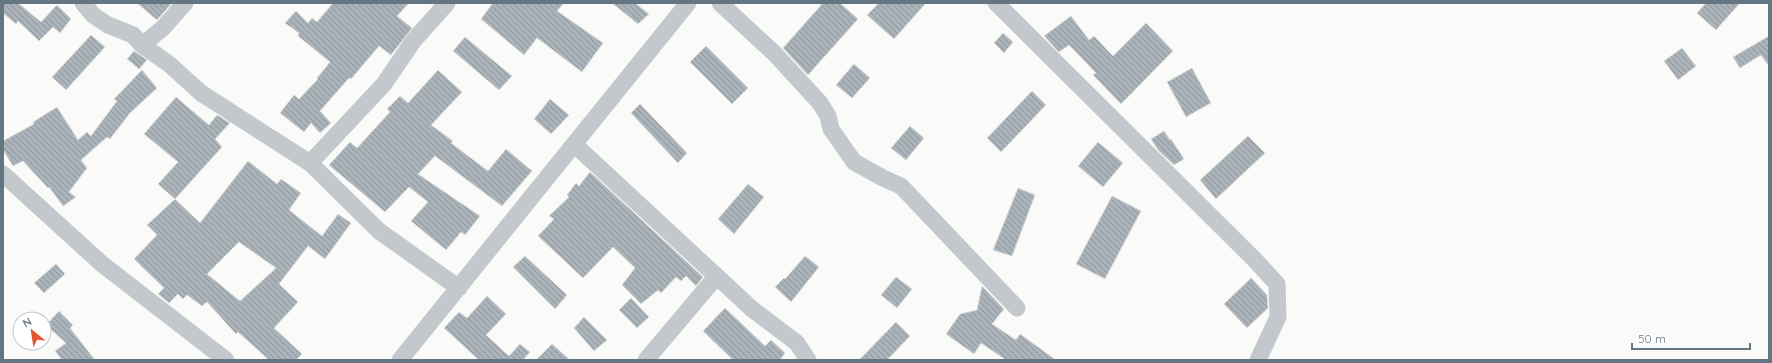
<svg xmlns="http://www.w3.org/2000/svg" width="1772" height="363" viewBox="0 0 1772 363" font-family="Quicksand,sans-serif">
<defs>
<pattern id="building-back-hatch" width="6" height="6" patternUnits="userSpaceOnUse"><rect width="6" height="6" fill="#aab3b9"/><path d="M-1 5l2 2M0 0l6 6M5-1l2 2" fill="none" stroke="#8e969c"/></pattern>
</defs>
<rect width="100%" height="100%" fill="#fafaf8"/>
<path fill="url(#building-back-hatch)" stroke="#dcdcda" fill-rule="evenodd" d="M3 3H18L41 22 57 5 71 19 60 33 53 27 39 41 18 21 16 24 3 13Z
M137 3H172L157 20Z
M333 3H409L397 16 412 28 391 55 379 46 351 79 349 78 320 111 331 123 320 133 311 123 304 132 280 113 294 95 299 99 318 79 317 78 330 62 298 36 299 33 285 23 296 11 308 23 312 18 317 22Z
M493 3H564L557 11 603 43 582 72 537 38 524 55 481 19Z
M612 3H635L649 14 638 24Z
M823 3H840L858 19 808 75 783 48Z
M879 3H926L894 39 867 15Z
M1706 3H1740L1716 30 1697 13Z
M1071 16 1089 40 1094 36 1113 56 1146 23 1173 51 1121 104 1093 75 1096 73 1069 45 1059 52 1044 36Z
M1003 33 1013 42 1004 53 994 43Z
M91 35 105 47 66 90 52 77Z
M1769 36V66L1761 55 1740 68 1733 57Z
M465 37 512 76 499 90 453 51Z
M706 46 748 88 732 104 690 62Z
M1682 48 1696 66 1678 80 1664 61Z
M134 51 147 60 139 69 127 59Z
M854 64 870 78 852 98 836 85Z
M1192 68 1211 103 1186 117 1167 82Z
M142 70 157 88 130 113 110 139 107 137 81 160 87 168 69 192 76 197 63 206 49 187 48 188 23 161 13 166 3 150V141L34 124 33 122 57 107 78 140 87 132 91 136 117 101 114 99Z
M438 70 462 92 431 125 453 141 451 143 488 171 506 149 532 171 502 206 435 156 418 174 480 216 465 235 461 232 446 250 411 221 428 202 409 187 385 212 329 165 350 142 357 148 390 112 387 109 400 96 408 103Z
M1032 91 1046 105 1001 152 987 138Z
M176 97 209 125 217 115 230 123 215 139 222 147 175 199 158 184 178 162 144 134Z
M550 99 569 115 551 134 534 119Z
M640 104 687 153 678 163 631 113Z
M910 126 924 138 906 160 891 148Z
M1164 131 1170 140 1171 139 1184 159 1174 165 1158 150 1151 139Z
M1248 136 1265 153 1216 199 1200 180Z
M1098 142 1123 163 1103 187 1078 166Z
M248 161 277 184 281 179 301 193 289 210 322 236 338 214 351 223 325 259 308 246 279 284 298 302 274 328 302 354 296 360H269L238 332 236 334 207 302 202 306 187 295 183 299 178 294 169 303 158 294 164 288 134 259 157 235 147 225 175 199 200 223ZM239 242 276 268 240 301 207 274Z
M590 172 703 277 696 286 686 276 681 281 676 277 661 293 658 290 641 304 622 285 635 268 613 247 583 278 538 236 554 219 549 216 569 197 567 195 576 183 579 186Z
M748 184 764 197 734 234 718 219Z
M1018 188 1035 195 1012 256 993 250Z
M1112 196 1141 211 1105 279 1076 264Z
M525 256 567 295 555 309 513 267Z
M805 256 819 267 791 302 775 287 784 278 785 279Z
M56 264 65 274 44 293 34 283Z
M896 277 912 289 897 308 881 295Z
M1251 278 1267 295 1268 308 1247 328 1224 304Z
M982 286 1004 309 992 324 1016 340 1020 334 1056 360H1006L981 343 974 354 946 334 960 314 977 310Z
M487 296 506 314 486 335 509 356 520 344 530 352 523 360H479L444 328 459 312 467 318Z
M631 298 649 317 637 328 619 310Z
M725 308 765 346 771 340 785 353 780 360H733L703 331Z
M59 311 73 325 70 328 95 360H62L55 351 66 343 46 325Z
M584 317 607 340 594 351 574 328Z
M896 322 910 336 887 360H859Z
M552 344 570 360H536Z"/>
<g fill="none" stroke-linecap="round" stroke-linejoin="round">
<path stroke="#c3c8cc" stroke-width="17" d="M83 3 93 15 108 25 133 35 142 45 163 28 185 3
M720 3 775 54 820 103 828 116 831 129 854 162 883 178 901 186 1017 308
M996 3 1254 259 1277 284 1278 317 1258 360
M142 45 169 64 201 93 310 163 379 231 459 288
M575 145 752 309 797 343 808 360
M310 163 384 84 414 40 447 3
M3 174 102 264 226 360
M400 360 688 3
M646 360 716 277"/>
</g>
<rect width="1772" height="363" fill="none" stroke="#657683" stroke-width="8"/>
<g transform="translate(32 331) rotate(330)"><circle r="19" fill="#ffffff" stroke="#c1c8cd"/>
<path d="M0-3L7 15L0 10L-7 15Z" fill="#e4572e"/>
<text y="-6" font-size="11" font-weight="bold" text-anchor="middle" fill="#657683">N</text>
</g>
<path d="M1632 343v6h118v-6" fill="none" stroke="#657683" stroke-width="2"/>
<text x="1638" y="343" font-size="12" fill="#657683" stroke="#ffffff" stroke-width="3" paint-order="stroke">50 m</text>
</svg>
